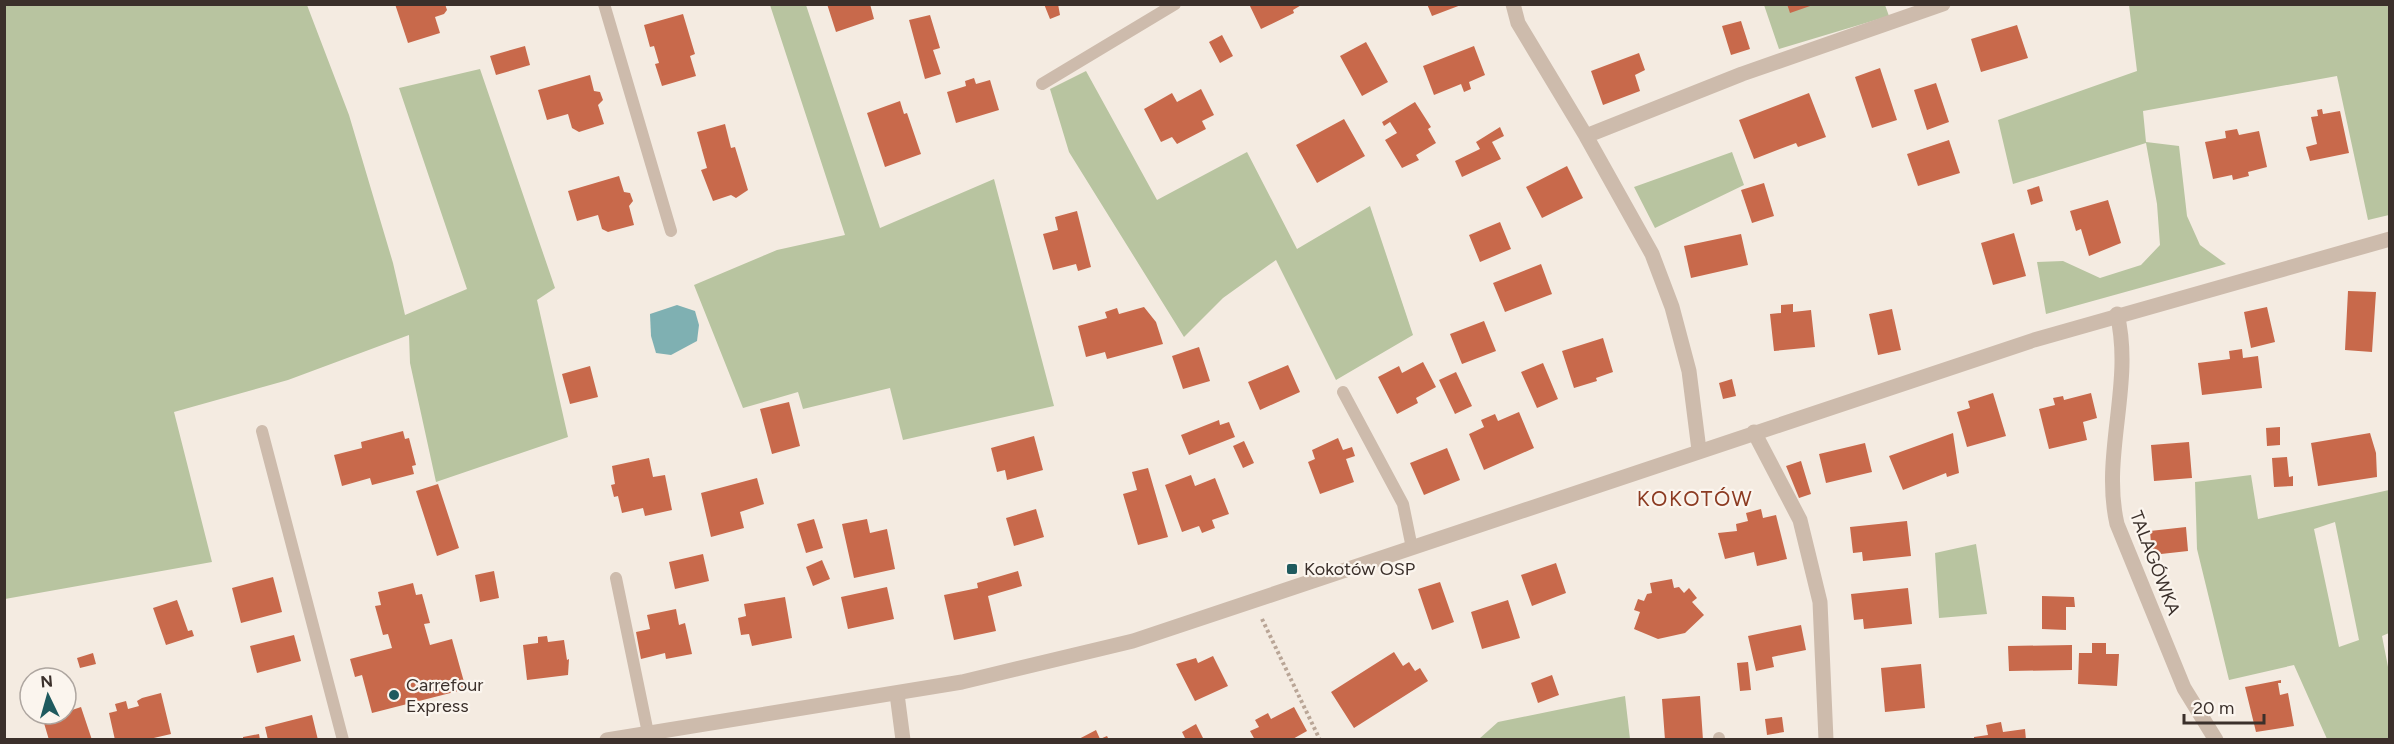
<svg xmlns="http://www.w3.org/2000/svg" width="2394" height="744" viewBox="0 0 2394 744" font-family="Figtree,sans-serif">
<rect width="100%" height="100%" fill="#f4ebe1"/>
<path fill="#b8c4a0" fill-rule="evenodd" d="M4 5H307L349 115 393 263 405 315 467 289 399 88 480 69 555 288 537 300 568 437 436 482 410 363 409 335 288 380 174 412 212 562 5 599Z
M770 5H806L880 228 994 179 1054 406 903 440 890 388 803 409 798 392 743 408 694 285 777 250 845 235Z
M1764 5H1885L1889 16 1779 49Z
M2129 5H2389V215L2368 220 2337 76 2143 111 2146 142 2179 146 2187 216 2200 245 2226 264 2046 314 2037 262 2063 261 2100 278 2141 265 2160 245 2157 204 2146 143 2013 184 1998 120 2137 71Z
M1086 71 1157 200 1247 152 1297 249 1370 206 1413 335 1336 380 1276 260 1223 298 1184 337 1069 152 1050 89Z
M1732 152 1744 185 1655 228 1634 187Z
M2251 475 2258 519 2389 490V633L2382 636 2389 672V739H2327L2294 665 2229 680 2197 549 2195 482ZM2335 522 2359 640 2339 647 2314 529Z
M1976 544 1987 614 1939 618 1935 553Z
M1625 696 1630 739H1479L1498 722Z"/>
<path fill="#7fb0b2" d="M677 305 695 311 699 325 697 341 671 355 656 353 651 336 650 314Z"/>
<path fill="#c8694b" d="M395 4H445L447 10 444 14 435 17 440 33 408 43Z
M827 4H870L874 19 836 32Z
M1044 4H1058L1060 15 1050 19Z
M1249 4H1303L1293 10 1294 13 1261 29Z
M1427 4H1461V5L1432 16Z
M1787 4H1813V5L1790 13Z
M683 14 695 54 690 56 696 76 662 86 655 64 659 63 654 46 650 47 644 25Z
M930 15 940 48 933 50 941 74 925 79 909 20Z
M1741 21 1750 49 1731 55 1722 26Z
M2017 25 2028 58 1981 72 1971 39Z
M1222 35 1233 56 1220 63 1209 42Z
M1366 42 1388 82 1362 96 1340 56Z
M525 46 530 65 496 75 490 56Z
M1474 46 1485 75 1469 82 1471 89 1464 92 1461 84 1434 95 1423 66Z
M1639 53 1645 70 1635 75 1640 91 1603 105 1591 71Z
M1880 68 1897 120 1872 128 1855 77Z
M590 75 594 91 600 92 603 100 598 105 604 124 579 132 572 128 568 114 547 120 538 90Z
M974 78 976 84 990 80 999 110 956 123 947 92 966 86 965 81Z
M1936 83 1949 122 1927 130 1914 90Z
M1201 89 1214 115 1202 121 1206 129 1177 144 1172 137 1161 142 1144 109 1172 93 1177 102Z
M1809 93 1826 137 1798 147 1796 143 1754 159 1739 120Z
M900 101 904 114 907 113 921 154 885 167 867 113Z
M1415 102 1431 127 1428 129 1436 143 1416 155 1419 160 1402 168 1385 140 1397 133 1390 122 1384 126 1382 122Z
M2322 109 2323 114 2340 111 2349 153 2310 161 2306 147 2317 144 2311 117 2318 116 2317 110Z
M1344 119 1365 156 1317 183 1296 145Z
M725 124 731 148 735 147 748 190 736 198 731 195 713 201 701 170 707 168 697 132Z
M1500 127 1504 136 1492 142 1501 159 1462 177 1455 161 1480 149 1476 142Z
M2237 129 2239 135 2259 131 2267 167 2248 172 2249 176 2233 180 2232 175 2213 179 2205 142 2226 138 2225 131Z
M1949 140 1960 173 1918 186 1907 154Z
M1567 166 1583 198 1542 218 1526 187Z
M619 176 624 192 630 193 633 201 629 206 634 225 608 232 602 229 598 215 577 221 568 191Z
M1764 183 1774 216 1752 223 1741 190Z
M2039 186 2043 201 2031 205 2027 190Z
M2108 200 2121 243 2089 256 2081 229 2076 231 2070 211Z
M1077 211 1091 267 1078 271 1076 264 1053 270 1043 234 1058 230 1055 217Z
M1500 222 1511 249 1480 262 1469 235Z
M2014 233 2026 276 1993 285 1981 243Z
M1741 234 1748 265 1691 278 1684 246Z
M1541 264 1552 294 1505 312 1493 283Z
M2348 291 2376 292 2372 352 2345 350Z
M1793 304V312L1811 310 1815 347 1774 351 1770 314 1781 313V305Z
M1144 307 1156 322 1163 344 1107 359 1105 352 1086 357 1078 326 1107 318 1105 312 1117 308 1119 314Z
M2267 307 2275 342 2251 348 2244 312Z
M1892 309 1901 350 1878 355 1869 314Z
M1484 321 1496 351 1462 364 1450 334Z
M1603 338 1613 372 1596 378 1597 381 1574 388 1562 351Z
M1199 347 1210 381 1183 389 1172 356Z
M2242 349 2243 358 2258 356 2262 388 2202 395 2198 363 2230 359 2229 351Z
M1423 362 1436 387 1416 398 1418 403 1397 414 1378 377 1399 366 1402 373Z
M1543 363 1558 399 1537 408 1521 372Z
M1288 365 1300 392 1260 410 1248 382Z
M590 366 598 397 570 404 562 374Z
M1456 372 1472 406 1455 414 1439 380Z
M1732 379 1736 396 1723 399 1719 383Z
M1993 393 2006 436 1967 447 1957 412 1970 408 1968 401Z
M2091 393 2097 418 2083 422 2087 440 2049 449 2039 409 2055 405 2053 398 2063 396 2064 400Z
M789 402 800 446 772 454 760 409Z
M1519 412 1534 448 1484 470 1469 434 1484 427 1481 420 1495 414 1498 421Z
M1219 420 1220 425 1229 422 1235 437 1189 455 1181 435Z
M2280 427V445L2267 446 2266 428Z
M403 431 405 439 409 438 416 465 412 466 414 474 372 485 370 478 342 486 334 455 362 448 361 442Z
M1953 433 1959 473 1947 477 1946 473 1903 490 1889 456Z
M2370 433 2376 453 2377 477 2318 486 2311 443Z
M1034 436 1043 470 1007 480 1005 470 997 472 991 448Z
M1338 438 1343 450 1352 447 1355 456 1346 459 1354 482 1320 494 1308 462 1315 459 1312 450Z
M1244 441 1254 463 1243 468 1233 446Z
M2189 442 2192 478 2154 481 2151 445Z
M1865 443 1872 472 1826 483 1819 454Z
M1447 448 1460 480 1424 495 1410 463Z
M2287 457 2289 477 2293 476V486L2274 487 2272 458Z
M649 458 653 477 665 475 672 510 645 516 643 508 622 513 618 496 614 497 611 485 615 484 612 466Z
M1801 461 1811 494 1799 498 1786 466Z
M1148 468 1168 537 1138 545 1123 494 1137 490 1132 472Z
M1191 475 1195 486 1215 478 1229 514 1212 520 1215 528 1202 533 1199 526 1182 532 1165 485Z
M757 478 764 504 740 512 744 528 711 537 701 493Z
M438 484 459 548 437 556 416 491Z
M1036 509 1044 537 1014 546 1006 518Z
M1761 509 1763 518 1776 515 1787 559 1757 566 1754 552 1725 559 1718 533 1737 531 1736 524 1748 521 1746 513Z
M814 519 823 548 806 553 797 524Z
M867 519 870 533 887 529 895 569 854 578 842 524Z
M1907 521 1911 556 1863 561 1862 552 1853 553 1850 527Z
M2186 527 2188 551 2152 555 2150 531Z
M703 554 709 581 675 589 669 562Z
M822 560 830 579 813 586 806 567Z
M1556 563 1566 593 1532 606 1521 575Z
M494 571 499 598 480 602 475 575Z
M1018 571 1022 586 988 596 996 631 954 640 944 595 978 588 977 583Z
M273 577 282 612 241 623 232 588Z
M1672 579 1674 588 1679 587 1684 593 1689 588 1697 598 1692 602 1704 615 1685 633 1658 639 1634 629 1640 612 1634 610 1638 599 1644 601 1647 594 1652 593 1650 583Z
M1440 582 1454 622 1432 630 1418 589Z
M413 583 416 595 422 594 430 623 424 624 430 645 452 639 466 689 372 713 362 675 355 677 350 659 392 648 388 634 383 635 375 606 381 605 378 592Z
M887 587 894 619 848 629 841 597Z
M1908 588 1912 624 1864 629 1863 619 1854 620 1851 594Z
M2042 596 2074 597 2075 607H2066V630L2042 629Z
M785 597 792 638 752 646 749 634 741 635 738 618 746 616 744 604Z
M177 600 188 631 192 630 194 636 166 645 153 608Z
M1508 600 1520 638 1482 649 1471 612Z
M676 609 679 625 685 623 692 654 666 659 665 653 641 659 636 632 650 629 647 615Z
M1801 625 1806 650 1772 657 1774 667 1756 671 1748 636Z
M294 635 301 661 257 673 250 646Z
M547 636 548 642 564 640 567 660 569 659 568 675 527 680 523 645 538 643V637Z
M2092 643H2106V654H2119L2117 686 2078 684 2079 653H2092Z
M2072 645V670L2009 671 2008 646Z
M1394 652 1403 666 1409 662 1415 671 1420 668 1428 681 1354 728 1331 692Z
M93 653 96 664 80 668 77 658Z
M1213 656 1228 686 1195 701 1176 664 1196 658 1198 663Z
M1748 662 1751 690 1740 691 1737 663Z
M1921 664 1925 708 1885 712 1881 668Z
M1552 675 1559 695 1538 703 1531 683Z
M2281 680V683H2278L2280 695 2288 693 2294 726 2256 732 2245 687Z
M161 693 171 734 145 740H115L109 713 117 711 115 704 126 701 128 709 139 706 137 701 142 698Z
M1700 696 1703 740H1665L1662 699Z
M81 707 92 740H49L44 723 52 720 51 716 66 714V712Z
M1294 707 1307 731 1291 740H1255L1250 731 1259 727 1255 720 1268 713 1271 719Z
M312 715 318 740H268L265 727Z
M1782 717 1784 732 1767 735 1765 719Z
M2001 722 2003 732 2025 729 2026 740H1974V737L1988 735 1986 725Z
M1196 724 1204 740H1186L1182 732Z
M1096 730 1100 739 1107 736 1109 740H1077Z
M259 734 260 740H243V737Z"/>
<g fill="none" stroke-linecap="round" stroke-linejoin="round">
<path stroke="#b9a596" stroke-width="4" stroke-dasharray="3 3" stroke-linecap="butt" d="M1262 619 1320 740"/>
<path stroke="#cdbbac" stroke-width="12" d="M604 4 671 231
M1042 84 1175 4
M1343 392 1403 504 1412 548
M262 431 343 740
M616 578 648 733
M1719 738V740"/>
<path stroke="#cdbbac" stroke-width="15" d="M1513 4 1518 23 1586 136 1652 254 1672 307 1689 371 1699 450
M1586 136 1742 74 1943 4
M2117 314C2134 383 2101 455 2117 524L2184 688 2216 740
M1754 432 1800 520 1820 602 1826 740
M897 694 903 740"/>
<path stroke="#cdbbac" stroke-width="15" d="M607 740 962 682 1133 641 2034 340 2390 239"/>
</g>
<g fill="#1f5a5e" stroke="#fbf5ee" stroke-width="2">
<rect x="1286" y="563" width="12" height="12" rx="3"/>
<circle cx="394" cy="695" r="6"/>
</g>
<g text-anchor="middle" stroke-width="4.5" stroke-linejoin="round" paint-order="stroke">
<g font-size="18" fill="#3b302b" stroke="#fbf5ee">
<text transform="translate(2155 563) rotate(69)" y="6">TALAGÓWKA</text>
</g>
<g font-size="18" fill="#3b302b" stroke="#fbf5ee" text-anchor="start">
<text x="1304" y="575">Kokotów OSP</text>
<text x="406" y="691">Carrefour<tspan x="406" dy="21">Express</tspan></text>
</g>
<g font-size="21" letter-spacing="1.5" fill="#8c3b22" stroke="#fbf5ee">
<text x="1695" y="506">KOKOTÓW</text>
</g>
</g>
<rect width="2394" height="744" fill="none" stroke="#3b302b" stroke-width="12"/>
<g transform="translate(48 696) rotate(355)"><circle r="28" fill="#fbf5ee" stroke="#aea6a0" stroke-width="1.5"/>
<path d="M0-4.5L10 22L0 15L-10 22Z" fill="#1f5a5e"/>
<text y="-9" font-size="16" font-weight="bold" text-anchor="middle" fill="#3b302b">N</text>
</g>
<path d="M2184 714v9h80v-9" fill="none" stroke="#3b302b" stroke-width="3"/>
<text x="2193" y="714" font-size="18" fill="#3b302b" stroke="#fbf5ee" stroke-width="4.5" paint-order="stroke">20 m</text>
</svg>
